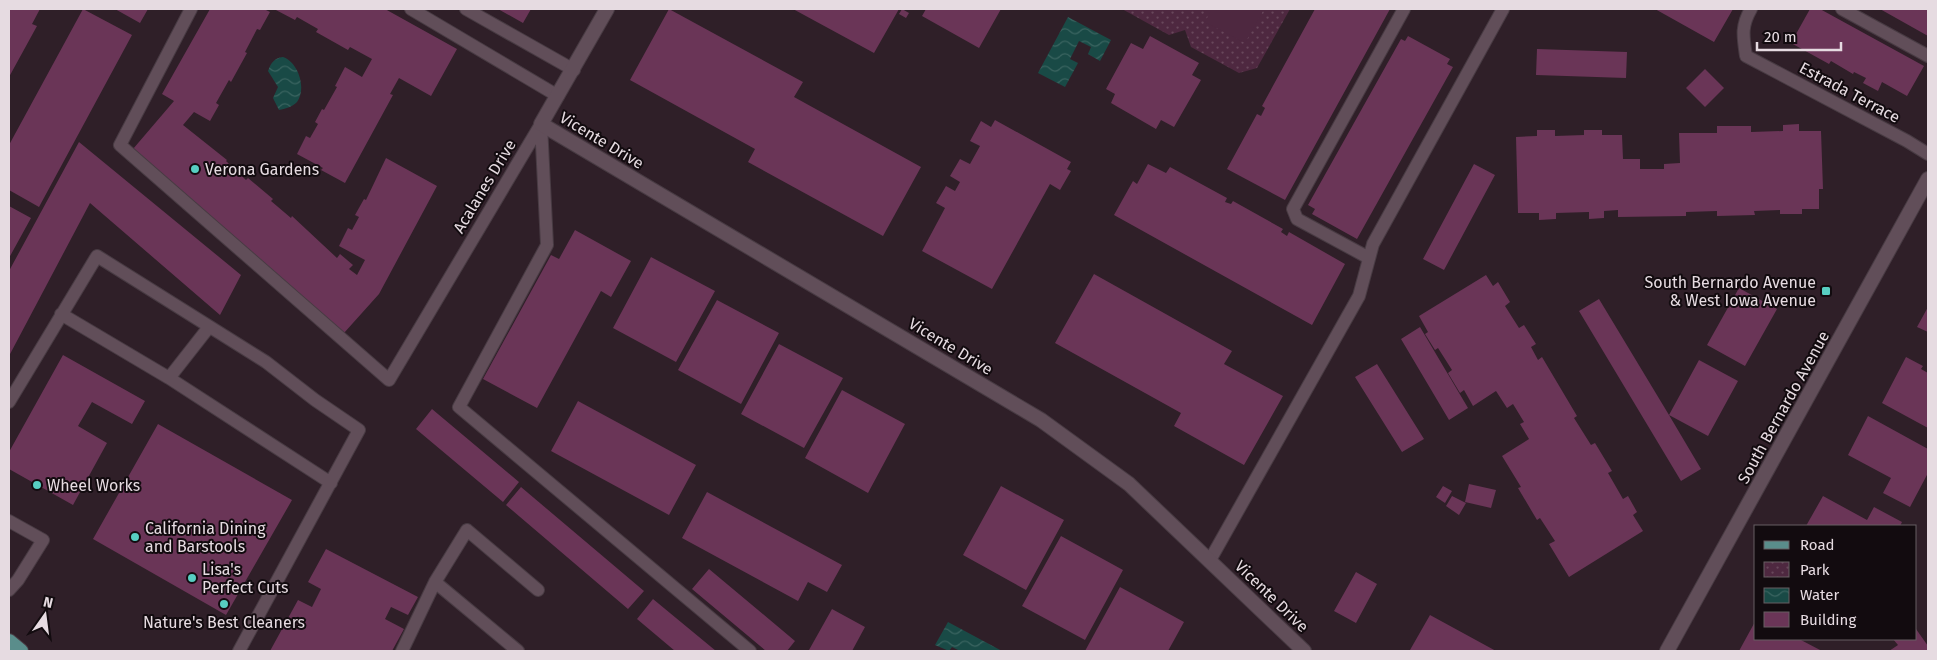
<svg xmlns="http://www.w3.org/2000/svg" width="1937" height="660" viewBox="0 0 1937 660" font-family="'Fira Sans',sans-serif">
<defs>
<pattern id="park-dots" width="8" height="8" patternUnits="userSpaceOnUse" patternTransform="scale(1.25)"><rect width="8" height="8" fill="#4e2840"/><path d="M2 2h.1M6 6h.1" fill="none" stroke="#68475b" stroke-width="1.8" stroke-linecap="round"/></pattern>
<pattern id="water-waves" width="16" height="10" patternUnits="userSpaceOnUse" patternTransform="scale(1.25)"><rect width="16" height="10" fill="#194a46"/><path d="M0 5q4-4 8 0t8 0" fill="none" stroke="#3a6460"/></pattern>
</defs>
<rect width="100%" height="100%" fill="#2f1f28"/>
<path fill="url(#park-dots)" d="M1122 9H1290L1257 68 1239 73 1191 47 1185 30 1169 35Z"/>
<path fill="#4e2840" d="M1212 9H1264L1245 43 1205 22Z"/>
<path fill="url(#water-waves)" d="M1068 17 1111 40 1100 61 1088 54 1091 47 1079 41 1070 59 1078 63 1065 87 1038 73Z
M283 57C298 62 307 88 297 102 292 107 285 109 279 110L273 98 278 87 268 71C271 63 274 58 283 57Z
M948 622 1002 651H960L952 647 949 651 935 645Z"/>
<path fill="#6a3557" d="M9 9H40L32 24 37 26 9 77Z
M83 9 132 35 39 207 9 190V145Z
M115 9H148L140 23Z
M210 9H264L270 12 260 30 257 29 245 52 247 53 231 82 229 80 216 103 219 105 210 121 194 112 183 125 227 160 226 161 246 180 248 178 273 199 271 201 291 218 292 216 337 258 340 254 353 265 349 269 357 275 365 260 339 246 348 228 352 230 359 217 355 215 364 199 366 200 386 158 437 186 379 294 344 333 133 149 174 101 162 94Z
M274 9H385L457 49 431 96 399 78 390 94 393 95 345 183 321 170 323 168 297 154 306 136 310 138 318 124 315 122 322 109 324 110 337 87 335 86 345 67 362 77 372 59 350 47 348 50 316 32 318 29 297 17 295 20Z
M498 9H531L523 23Z
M669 9 803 82 794 97 921 167 883 236 748 162 755 149 630 80Z
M793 9H899L874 53Z
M902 9 909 13 906 18 899 14Z
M926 9H1001L979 48 922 16Z
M1315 9H1390L1285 200 1227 169 1257 114 1261 116 1265 108 1262 106Z
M1655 9H1733L1714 42Z
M1810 9H1820L1924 66 1907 96 1882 82 1878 91 1863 83 1866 78 1854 72 1853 74 1831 61 1829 64 1791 43Z
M1880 9H1928V36Z
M1150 36 1199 63 1192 75 1201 80 1174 127 1161 120 1156 129 1111 103 1115 94 1106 89 1131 43 1143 49Z
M1408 36 1450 59 1447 64 1453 67 1357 239 1312 214 1315 209 1308 205 1401 39 1405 41Z
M1537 49 1627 52 1626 78 1536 75Z
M1705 69 1724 88 1705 107 1686 88Z
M995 120 1071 162 1067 169 1071 171 1060 190 1050 184 992 289 922 251 945 208 936 203 946 186 955 191 960 182 950 176 960 159 970 164 980 146 970 141 981 121 991 127Z
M1799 124V131H1821L1823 189H1819V209H1802V214H1780V210L1754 211 1755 215 1717 216V211L1686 212V216L1618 217V210L1604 211V218L1589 219V212L1556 213V219L1539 220V213H1518L1516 137 1537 136V130H1555V136L1584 135V130H1602V135H1622L1623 159H1640V169H1664V164L1680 163 1679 133H1717V126H1751V132L1783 131V125Z
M79 142 241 275 220 315 90 203 9 356V271Z
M1148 164 1166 173 1170 167 1227 198 1225 202 1231 204 1233 201 1283 229 1281 232 1287 236 1289 232 1345 264 1312 325 1114 215 1133 181 1137 184Z
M1474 164 1495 175 1444 270 1423 259Z
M9 206 31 218 9 258Z
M575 230 631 261 611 297 601 291 537 408 483 379 551 255 559 259Z
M651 257 715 291 676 362 613 328Z
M1094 274 1232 351 1224 364 1283 396 1244 465 1174 426 1181 413 1055 343Z
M1486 275 1493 286 1498 282 1510 302 1505 306 1519 328 1524 325 1536 344 1531 347 1538 360 1542 357 1577 416 1574 418 1591 445 1595 443 1612 471 1608 473 1623 499 1628 496 1637 512 1633 515 1643 531 1569 577 1549 544 1555 541 1540 518 1537 520 1518 488 1521 487 1502 456 1529 439 1520 424 1524 422 1513 404 1507 408 1496 391 1473 406 1464 390 1460 393 1448 373 1452 370 1438 348 1435 350 1425 334 1428 332 1419 316Z
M1739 288 1777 309 1745 366 1707 345Z
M1599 299 1669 415 1699 360 1738 381 1708 436 1669 415 1701 469 1681 481 1579 311Z
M717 300 779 333 741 404 678 370Z
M1928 307V332L1917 327Z
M1420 327 1468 408 1449 420 1401 339Z
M779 344 843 378 804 448 741 414Z
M63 355 145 401 132 424 92 402 78 426 107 443 73 505 9 469V452Z
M1906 357 1923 366 1921 369 1928 373V428L1882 403Z
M1377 364 1424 439 1402 452 1355 377Z
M842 390 905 424 868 493 805 458Z
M578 401 696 465 669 515 551 451Z
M432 409 519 482 503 502 416 429Z
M1868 416 1928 449V473L1910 507 1883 493 1891 478 1848 455Z
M158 424 292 500 226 615 93 539Z
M1469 484 1496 490 1491 508 1465 502Z
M1001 486 1064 520 1026 590 963 555Z
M1443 486 1452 491 1445 503 1436 497Z
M521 487 644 591 628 609 506 505Z
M707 492 842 565 827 592 808 582 798 601 682 538Z
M1452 496 1466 503 1459 515 1446 506Z
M1823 496 1867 520 1874 507 1902 522 1900 526H1806Z
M1061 536 1123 570 1085 640 1022 606Z
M326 549 418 597 408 615 391 607 385 619 404 629 392 651H270L298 600 312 607 321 589 308 582Z
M709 569 795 641 787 651H766L692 589Z
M1356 572 1377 584 1356 623 1334 611Z
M1120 587 1184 622 1168 651H1085Z
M653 599 716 651H675L637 619Z
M832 609 865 627 852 651 809 650Z
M1430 615 1496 651H1413L1410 650Z
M1756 620V639H1799L1822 651H1739Z
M1916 629 1928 646V651H1889L1898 645 1893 639H1916Z"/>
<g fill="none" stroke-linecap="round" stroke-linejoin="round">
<g stroke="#483b43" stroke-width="14">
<path id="service" d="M191 9 120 145 389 380 541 124
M411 9 558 96
M466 9 574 70
M1751 9C1741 26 1743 36 1746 56L1907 141 1928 154
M1842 9 1928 56
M541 124 547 245 459 407 750 651
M1369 258 1297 219 1293 209 1404 9
M61 314 169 378 331 483
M169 378 209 327
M9 402 97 256 266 362 315 400 359 430 239 651
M9 521 43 540 18 580 9 590
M1210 560 1359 296 1373 244 1503 9
M435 582 518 651
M402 651 435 582 467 530 538 590"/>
</g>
<g stroke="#483b43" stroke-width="16">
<path id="minor" d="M607 9 541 124 1041 420 1129 484 1304 651"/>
</g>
<g stroke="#483b43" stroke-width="16">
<path id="tertiary" d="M1667 651 1928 179"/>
</g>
<g stroke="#483b43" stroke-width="16">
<path id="primary" d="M9 641 21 651"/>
</g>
<use href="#service" stroke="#614e59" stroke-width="12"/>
<use href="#minor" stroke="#614e59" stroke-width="14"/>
<use href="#tertiary" stroke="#614e59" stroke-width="14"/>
<use href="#primary" stroke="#5a8d8b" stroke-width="14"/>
</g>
<g fill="#57cec2" stroke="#120b0f" stroke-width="2">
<circle cx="195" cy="169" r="5"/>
<rect x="1821" y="286" width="10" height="10" rx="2.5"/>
<circle cx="37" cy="485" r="5"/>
<circle cx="135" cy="537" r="5"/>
<circle cx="192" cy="578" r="5"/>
<circle cx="224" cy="604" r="5"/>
</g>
<g text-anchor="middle" stroke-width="4" stroke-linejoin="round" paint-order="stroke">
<g font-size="16" fill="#e6dbe1" stroke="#120b0f">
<text transform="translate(1850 92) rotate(28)" y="6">Estrada Terrace</text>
<text transform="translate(602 140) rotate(31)" y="6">Vicente Drive</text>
<text transform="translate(484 186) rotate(-59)" y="6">Acalanes Drive</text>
<text transform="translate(951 346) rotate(31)" y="6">Vicente Drive</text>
<text transform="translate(1783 407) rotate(-61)" y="6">South Bernardo Avenue</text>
<text transform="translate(1272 596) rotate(44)" y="6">Vicente Drive</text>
</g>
<g font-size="16" fill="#e6dbe1" stroke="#120b0f" text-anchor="start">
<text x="205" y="175">Verona Gardens</text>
<text x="1816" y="288" text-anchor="end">South Bernardo Avenue<tspan x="1816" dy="18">&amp; West Iowa Avenue</tspan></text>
<text x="47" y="491">Wheel Works</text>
<text x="145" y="534">California Dining<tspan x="145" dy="18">and Barstools</tspan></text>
<text x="202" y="575">Lisa's<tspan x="202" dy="18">Perfect Cuts</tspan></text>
<text x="224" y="628" text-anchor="middle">Nature's Best Cleaners</text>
</g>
</g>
<rect width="1937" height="660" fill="none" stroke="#e6dbe1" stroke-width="20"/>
<rect x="1754" y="525" width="162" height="115" fill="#120b0f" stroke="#675e63"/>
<rect x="1764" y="541" width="25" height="8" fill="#5a8d8b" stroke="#675e63"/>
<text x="1800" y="550" font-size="15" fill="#e6dbe1">Road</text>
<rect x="1764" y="562" width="25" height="15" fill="url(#park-dots)" stroke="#675e63"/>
<text x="1800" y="575" font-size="15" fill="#e6dbe1">Park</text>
<rect x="1764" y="588" width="25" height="15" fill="url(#water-waves)" stroke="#675e63"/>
<text x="1800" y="600" font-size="15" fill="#e6dbe1">Water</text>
<rect x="1764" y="612" width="25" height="15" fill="#6a3557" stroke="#675e63"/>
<text x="1800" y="625" font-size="15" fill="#e6dbe1">Building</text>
<g transform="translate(45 615) rotate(14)" stroke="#120b0f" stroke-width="4" paint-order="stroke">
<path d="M0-4L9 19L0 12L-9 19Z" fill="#e6dbe1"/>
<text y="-8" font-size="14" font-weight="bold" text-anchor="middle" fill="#e6dbe1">N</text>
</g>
<path d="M1757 42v8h84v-8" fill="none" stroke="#e6dbe1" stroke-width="2.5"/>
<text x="1764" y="42" font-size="15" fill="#e6dbe1" stroke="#120b0f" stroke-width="4" paint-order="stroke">20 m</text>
</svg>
